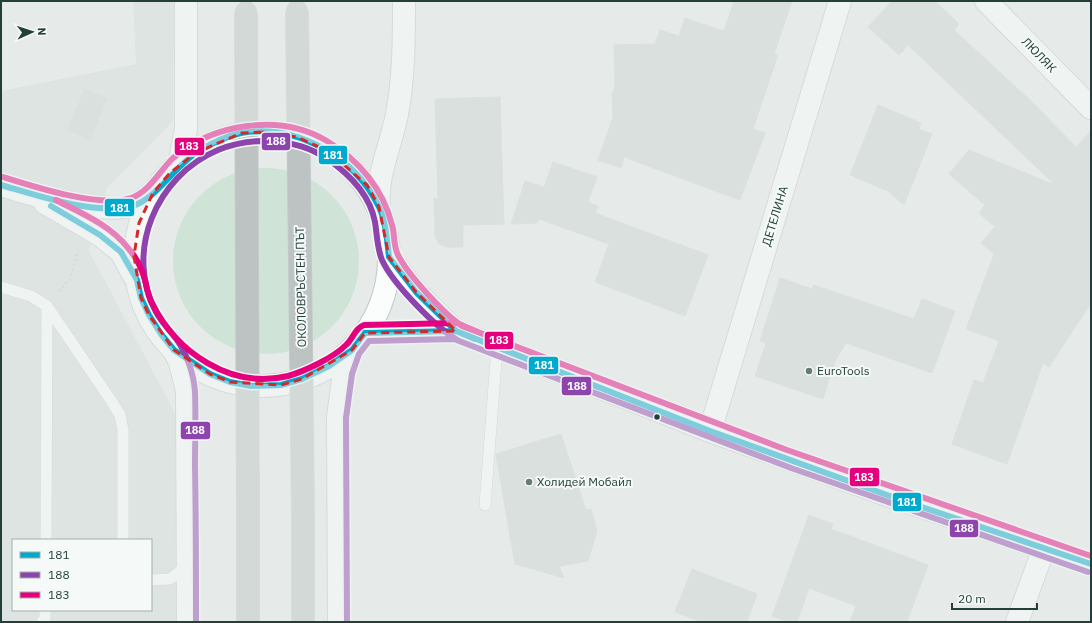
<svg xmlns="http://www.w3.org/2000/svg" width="1092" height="623" viewBox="0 0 1092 623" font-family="'IBM Plex Sans',sans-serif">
<rect width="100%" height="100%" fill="#e6ebe9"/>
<path fill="#d4dcd9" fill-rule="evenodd" d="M133 1H174L173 121 107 188 89 251 175 413 176 622H1V91L136 64ZM13 540H151V610H13Z"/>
<path fill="#cfe4d7" d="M173 261a93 93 0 1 1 186 0a93 93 0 1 1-186 0Z"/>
<path fill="#cdd2d0" stroke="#cfd4d2" d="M734 1H792L774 54 778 55 753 129 765 133 740 200 624 157 621 168 598 160 613 117 612 94 615 87 614 45 655 44 660 30 679 36 685 18 724 31Z
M892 1H935L959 24 954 30 1031 101 1076 147 1091 131V303L1049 367 1043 363 1007 464 952 444 974 380 983 383 999 341 966 329 994 254 981 243 995 227 979 213 985 205 949 174 969 150 1055 185 908 45 899 55 868 27Z
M85 89 107 99 90 139 67 130Z
M500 97 504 224 463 225V247H447L439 244 435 236 434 198 438 199 435 99Z
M878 105 921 123 919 129 932 134 904 205 888 191 850 175Z
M553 162 597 177 588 202 598 206 595 213 708 255 685 316 595 282 609 244 539 219 537 223 511 224 525 181 544 187Z
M780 278 812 289 814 285 914 319 922 299 955 311 932 373 846 343 835 361 823 399 755 376 766 343 760 341Z
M561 434 586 510 591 509 597 531 588 561 559 566 564 578 515 564 496 455V454Z
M809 515 833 524 831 529 928 565 907 622H850L856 606 809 588 797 622H788L772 616Z
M692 569 757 594 747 622H702L675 612Z"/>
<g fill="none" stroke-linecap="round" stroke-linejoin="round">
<g stroke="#c3c8c6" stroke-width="12">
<path id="lane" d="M1 287 31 296 47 306 112 402 120 415 123 430V540
M485 505 497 347
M46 540 47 306
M151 580 170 579 188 565
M42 622 45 618V610"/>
</g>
<g stroke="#c3c8c6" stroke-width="24">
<path id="street" d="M986 1 1091 108
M179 165 186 129V1
M379 207C376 175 391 146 397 114 404 77 404 39 404 1
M174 350 180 363 187 391 188 622
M710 431 840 1
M339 622 338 417 344 372 352 350
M1017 622 1044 548"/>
</g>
<g stroke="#c1c9c6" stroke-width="24">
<path id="secondary" d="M135 259a127 127 0 1 1 254 0a127 127 0 1 1-254 0Z
M1 185C35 196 97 213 132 206 139 204 147 197 153 193
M45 203 100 235 121 252 134 276
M389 257 416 292 456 331
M365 333 456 331 710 431 898 499 1091 564"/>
</g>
<g stroke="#c2cac8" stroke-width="24">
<path id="highway" d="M303 515V622
M248 622V515"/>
</g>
<path stroke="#c2cbc9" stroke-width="2.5" stroke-dasharray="2 3" stroke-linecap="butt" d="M59 291 70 279 78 251"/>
<use href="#lane" stroke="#fbfcfc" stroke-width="11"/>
<use href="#street" stroke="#fbfcfc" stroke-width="22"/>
<use href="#secondary" stroke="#fbfcfc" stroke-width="22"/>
<use href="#highway" stroke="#bcc3c2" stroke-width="22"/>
<g stroke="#c2cac8" stroke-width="24" stroke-linecap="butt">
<path id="highway-bridge" d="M297 11 303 515
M246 12 248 515"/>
</g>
<use href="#highway-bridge" stroke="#bcc3c2" stroke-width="22"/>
<g stroke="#f5faf8" stroke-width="9">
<path id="bus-1" d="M1 185C39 196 93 215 132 206 156 200 176 164 199 151 212 143 226 136 241 133 296 123 355 157 379 207 386 222 387 240 389 257
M51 206 100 235 121 252 137 280 141 298 149 315 161 334 174 350 210 374 230 382 251 386 281 385 302 379 329 366 352 350 365 333
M389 257 416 292 456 331 710 431 898 499 1091 564
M365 333 456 331 475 339"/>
</g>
<g stroke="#f5faf8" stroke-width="9">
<path id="bus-2" d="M196 622C196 570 196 518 195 466 195 442 196 417 195 392 194 375 187 354 177 340 170 330 161 322 156 312 124 252 156 176 218 150 252 136 295 138 326 158 348 173 370 195 375 222 377 234 377 248 382 260 393 284 436 328 459 341L791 468 1088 572
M347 622 346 418 352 374 359 354 369 341 454 339 472 346"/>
</g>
<g stroke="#f5faf8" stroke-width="9">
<path id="bus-3" d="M3 177C35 187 99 208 131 198 149 192 159 172 172 159 213 123 280 113 327 141 359 160 383 189 392 225 395 234 393 245 398 255 408 275 444 314 462 326L787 450 1091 556
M56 200C81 213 110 225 128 248 136 257 142 269 145 280 147 288 148 296 152 303 176 352 231 390 288 376 305 371 333 358 346 345 353 339 355 328 364 325L457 323 478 332"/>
</g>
<use href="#bus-1" stroke="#00a9ce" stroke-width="6"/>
<use href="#bus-2" stroke="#8e44ad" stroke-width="6"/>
<use href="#bus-3" stroke="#e5007d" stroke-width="6"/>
</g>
<path d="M0 0H1092V623H0ZM262 132 297 137 328 151 367 185 379 207 389 257 416 292 456 331 365 333 352 350 302 379 281 385 230 382 210 374 174 350 149 315 141 298 134 256 139 223 153 193 169 174 195 153 242 133Z" fill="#e6ebe9" fill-opacity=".55" fill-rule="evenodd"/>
<path fill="none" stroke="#d62828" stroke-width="3" stroke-dasharray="8 5" stroke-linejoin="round" d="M262 132 297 137 328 151 367 185 379 207 389 257 416 292 456 331 365 333 352 350 302 379 281 385 230 382 210 374 174 350 149 315 141 298 134 256 139 223 153 193 169 174 195 153 242 133Z"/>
<g fill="#677b77" stroke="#f5faf8" stroke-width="1.5">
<circle cx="809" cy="371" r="4"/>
<circle cx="529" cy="482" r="4"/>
</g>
<circle fill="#233f39" stroke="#f5faf8" stroke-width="1.5" cx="657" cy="417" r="3.5"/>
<g text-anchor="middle" stroke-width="4" stroke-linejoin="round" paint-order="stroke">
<g font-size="12" fill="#233f39" stroke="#f5faf8">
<text transform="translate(1039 55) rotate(46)" y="4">ЛЮЛЯК</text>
<text transform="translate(775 216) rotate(-73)" y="4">ДЕТЕЛИНА</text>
<text transform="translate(301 287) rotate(-91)" y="4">ОКОЛОВРЪСТЕН ПЪТ</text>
</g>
<g font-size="12" fill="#233f39" stroke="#f5faf8" text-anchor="start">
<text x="817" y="375">EuroTools</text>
<text x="537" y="486">Холидей Мобайл</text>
</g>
</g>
<g stroke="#f5faf8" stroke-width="1.5">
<rect x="261" y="132" width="30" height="19" rx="4" fill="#8e44ad"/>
<rect x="174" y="137" width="31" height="19" rx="4" fill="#e5007d"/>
<rect x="318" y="145" width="30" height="20" rx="4" fill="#00a9ce"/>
<rect x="104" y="198" width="31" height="19" rx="4" fill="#00a9ce"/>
<rect x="484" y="331" width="30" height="19" rx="4" fill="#e5007d"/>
<rect x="528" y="356" width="31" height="19" rx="4" fill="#00a9ce"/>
<rect x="561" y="376" width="31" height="20" rx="4" fill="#8e44ad"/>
<rect x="180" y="421" width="31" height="19" rx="4" fill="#8e44ad"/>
<rect x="849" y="467" width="31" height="20" rx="4" fill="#e5007d"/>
<rect x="892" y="492" width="30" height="20" rx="4" fill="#00a9ce"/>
<rect x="949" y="519" width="30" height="19" rx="4" fill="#8e44ad"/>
</g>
<g font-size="11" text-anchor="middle" font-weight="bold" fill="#fff">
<text x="276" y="145">188</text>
<text x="189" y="150">183</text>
<text x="333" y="159">181</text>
<text x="120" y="212">181</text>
<text x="499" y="344">183</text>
<text x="544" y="369">181</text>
<text x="577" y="390">188</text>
<text x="195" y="434">188</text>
<text x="864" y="481">183</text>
<text x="907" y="506">181</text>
<text x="964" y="532">188</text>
</g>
<rect width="1092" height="623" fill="none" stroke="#233f39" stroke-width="4"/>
<rect x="12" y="539" width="140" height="72" fill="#f5faf8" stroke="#a1afac"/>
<rect x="20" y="552" width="20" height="6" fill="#00a9ce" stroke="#a1afac"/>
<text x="48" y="559" font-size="12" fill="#233f39">181</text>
<rect x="20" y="572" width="20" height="6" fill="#8e44ad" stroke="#a1afac"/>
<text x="48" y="579" font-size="12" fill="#233f39">188</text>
<rect x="20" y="592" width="20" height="6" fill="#e5007d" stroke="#a1afac"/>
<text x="48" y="599" font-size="12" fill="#233f39">183</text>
<g transform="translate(32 32) rotate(87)" stroke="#f5faf8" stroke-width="3" paint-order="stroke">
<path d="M0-3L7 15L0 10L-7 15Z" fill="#233f39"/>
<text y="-6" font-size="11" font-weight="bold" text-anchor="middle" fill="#233f39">N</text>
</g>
<path d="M952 603v6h85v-6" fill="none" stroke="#233f39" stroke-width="2"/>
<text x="958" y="603" font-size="12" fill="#233f39" stroke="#f5faf8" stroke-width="3" paint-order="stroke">20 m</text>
</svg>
